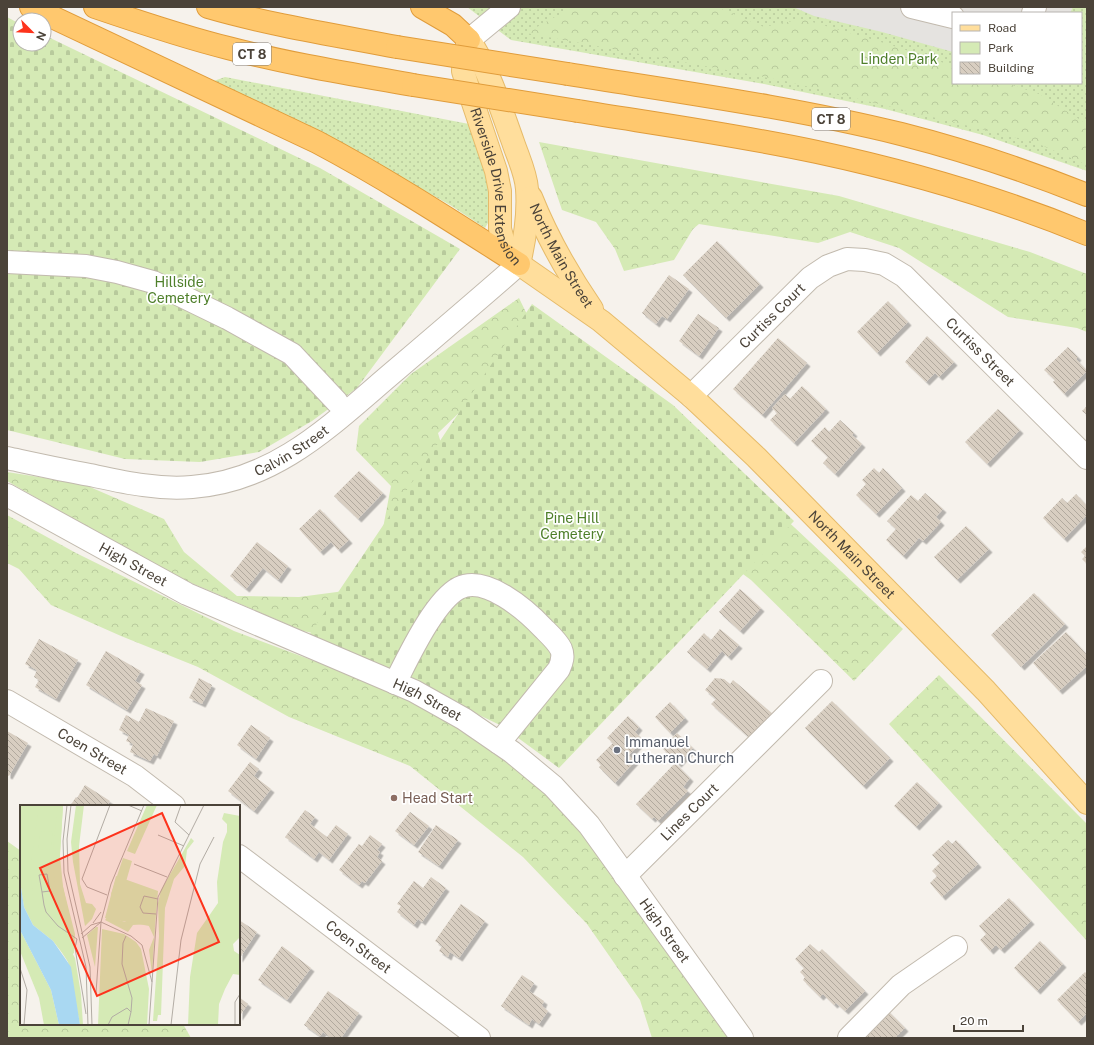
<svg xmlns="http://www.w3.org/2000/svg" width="1094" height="1045" viewBox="0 0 1094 1045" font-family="'Public Sans',sans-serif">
<defs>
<pattern id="green-dots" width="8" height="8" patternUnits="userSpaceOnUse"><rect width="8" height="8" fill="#d5eab5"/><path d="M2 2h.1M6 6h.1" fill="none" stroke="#b8ca9c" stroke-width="1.8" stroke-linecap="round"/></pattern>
<pattern id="forest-crowns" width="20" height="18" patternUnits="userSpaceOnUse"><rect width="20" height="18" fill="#d5eab5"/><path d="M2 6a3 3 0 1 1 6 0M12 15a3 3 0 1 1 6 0" fill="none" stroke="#b8ca9c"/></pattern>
<pattern id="cemetery-stones" width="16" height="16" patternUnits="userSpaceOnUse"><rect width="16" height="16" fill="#d5eab5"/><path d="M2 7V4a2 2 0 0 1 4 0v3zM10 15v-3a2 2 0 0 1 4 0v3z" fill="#b8ca9c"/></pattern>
<pattern id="building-back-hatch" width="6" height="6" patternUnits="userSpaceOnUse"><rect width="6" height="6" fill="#d8cec1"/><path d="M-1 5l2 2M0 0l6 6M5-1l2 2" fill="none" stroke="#b1a99e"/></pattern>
<filter id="shadow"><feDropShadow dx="3.5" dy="3.5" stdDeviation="0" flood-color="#0004"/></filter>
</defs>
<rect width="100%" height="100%" fill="#f6f2ec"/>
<path fill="url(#green-dots)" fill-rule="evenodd" d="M467 7H1087V171L983 135 885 109 764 84 511 40ZM953 13H1081V83H953Z
M225 77 469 124 489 172 492 216 485 228 450 205 309 126 211 82Z"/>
<path fill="url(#forest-crowns)" d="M573 7H717L764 27 802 19 891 45 953 66V83H1006L1039 94 1087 124V165L1034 142 785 81 526 33Z
M539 142 839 196 1030 252 1087 274V332L1077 328 1008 317 899 248 850 232 818 243 699 224 693 229 674 260 624 271 615 249 596 222 562 210Z
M519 298 538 337 438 433 455 491 371 645 303 631 168 573 7 481V472L83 484 164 519 184 552 237 596 299 597 352 590 380 544 391 486 356 450 359 426 411 374Z
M686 426 903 629 854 681 751 580 635 494Z
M7 515 76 553 234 631 405 695 470 730 551 793 608 863 729 1038H652L640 1000 587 924 523 857 410 766 289 717 198 667 121 636 51 605 19 569 7 563Z
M939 675 1087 824V941L889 724Z
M7 841 21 851V1024H183L191 1038H7Z"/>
<path fill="url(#cemetery-stones)" d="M7 17 20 24V44H44V35L320 168 460 249 357 388 312 421 259 452 200 462 125 459 7 430Z
M532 304 673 405 794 521 559 768 502 726 310 634Z"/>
<path fill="#e5e3e0" d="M793 7H1073L1070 13H953V52L882 32 814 16Z"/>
<path fill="url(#building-back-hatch)" filter="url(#shadow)" d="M717 241 760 284 726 318 683 275Z
M669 275 689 289 667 319 662 316 656 324 642 313Z
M888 301 908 322 877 353 857 332Z
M698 314 719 328 699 356 679 341Z
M927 336 954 362 939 377 935 373 926 382 905 362Z
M778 338 807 363 762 415 733 389Z
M1068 347 1078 357 1076 359 1087 371 1064 394 1053 382 1055 380 1044 370Z
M802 386 826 409 794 443 770 420 777 413 772 408 785 394 790 399Z
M1087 406V415L1082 411Z
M998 409 1020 430 987 464 965 442Z
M840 420 854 433 852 435 862 444 835 474 823 463 828 457 811 441 825 427 829 432Z
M874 468 879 473 883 468 902 488 876 514 856 495 866 484 862 480Z
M359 471 383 493 358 519 334 496Z
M925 493 943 509 936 517 941 522 923 541 919 538 903 556 886 540 896 529 887 521 911 495 918 501Z
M1076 494 1087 506V515L1064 539 1043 518 1062 498 1067 503Z
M320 509 349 540 338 550 331 542 320 552 299 529Z
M966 526 989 549 957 580 934 557Z
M257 542 288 566 278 580 263 568 246 589 230 576Z
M1087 546V564L1082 559 1085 556 1081 552Z
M740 589 761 608 740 631 719 612Z
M1034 593 1065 624 1021 667 991 635Z
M720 629 739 645 728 657 722 651 707 669 687 652 704 633 711 640Z
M1066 632 1087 655V666L1059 691 1033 663Z
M39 639 78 660 56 699 35 687 39 680 34 677 37 670 25 664Z
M106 651 141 671 135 681 142 685 127 710 86 685Z
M199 678 212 685 202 704 189 698Z
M715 678 724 679 730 684 733 680 774 715 752 740 711 704 716 699 705 690Z
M832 701 890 758 863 786 805 728Z
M670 702 685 718 670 733 655 717Z
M146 708 174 721 157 756 154 754 150 761 130 752 133 744 126 741 129 735 119 730 126 715 139 722Z
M628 716 639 727 635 732 643 740 629 755 635 761 615 783 599 767 601 765 596 760 613 743 607 738Z
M251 725 270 738 256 759 237 745Z
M7 731 28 743 9 776 7 775Z
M677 733 693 748 678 764 662 748Z
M250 762 259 769 254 776 271 789 254 811 228 791Z
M675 763 690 778 683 787 688 791 658 821 654 817 652 819 636 804Z
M917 782 939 803 916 827 894 806Z
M85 785 110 801 107 806H70L76 797 77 798Z
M305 810 315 817 310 824 327 837 336 825 348 834 329 860 319 852 314 859 285 837Z
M410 812 429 826 414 845 395 831Z
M436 825 458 840 439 866 418 852Z
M370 835 382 844 377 850 380 852 377 857 382 861 365 883 362 881 359 885 339 870 359 844 362 846Z
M948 840 952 844 956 840 978 864 942 897 930 883 937 876 932 871 940 863 932 855Z
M431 877 446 888 422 922 418 919 414 925 397 912 401 906 397 904 414 881 423 888Z
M1009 898 1031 921 1001 950 996 945 990 951 980 940 986 934 979 926Z
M461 904 485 921 459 958 450 952 448 957 439 951 442 946 435 941Z
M239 920 257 932 239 959Z
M1040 941 1063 964 1037 991 1014 968Z
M810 944 819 952 822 949 865 991 845 1011 836 1003 834 1005 823 994 820 997 803 980 805 977 800 972 804 968 795 959Z
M282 946 311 968 287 1000 258 980Z
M1085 972 1087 974V1013L1078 1022 1057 1000Z
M522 975 534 983 529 991 544 1001 542 1006 548 1011 539 1024 532 1019 529 1025 501 1006Z
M328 991 359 1013 341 1038H331L323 1032 320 1036 304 1025Z
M239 997 248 1004 239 1017Z
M884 1007 905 1028 895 1038H857Z"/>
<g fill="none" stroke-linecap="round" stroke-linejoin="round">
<g stroke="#c2baae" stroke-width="24">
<g id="minor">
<path d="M912 7 953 17"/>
<path d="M1033 13 1035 7"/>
<path d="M469 40 509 7"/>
<path d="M7 262 86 266 117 272 153 282 227 318 292 354 337 402"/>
<path id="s1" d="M691 396 810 278 828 266 847 259 865 260 884 264 904 276 1087 458"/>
<path id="s2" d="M7 458C35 464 62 470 90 475 123 482 157 490 192 487 278 481 335 421 397 369 438 334 479 299 519 264"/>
<path id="s3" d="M7 495 187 594 414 691 464 719 512 752 553 786 589 825 742 1038"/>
<path d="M395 683C408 658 434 601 459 588 486 575 526 610 543 628 549 634 557 641 561 649 564 656 562 662 559 669L499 743"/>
<path id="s4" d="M7 701 135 776 174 806"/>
<path id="s5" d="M239 856 479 1038"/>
<path id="s6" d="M625 876 821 681"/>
<path d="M849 1038 901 985 956 947"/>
</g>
</g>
<g stroke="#e6bb6a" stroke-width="24">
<g id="major">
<path id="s7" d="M469 40 464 55 463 71 469 91 496 171 500 191V229L503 240 509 252 519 264 601 321 691 396 756 457 986 691 1087 803"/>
<path d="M473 46C491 76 501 109 513 142 518 157 526 173 527 189 529 215 525 239 519 264"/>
<path id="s8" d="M531 197C547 237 568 274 592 309"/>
</g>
</g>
<g stroke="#e09c3b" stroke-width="24">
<path id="highway" d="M31 7 317 142C387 179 453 222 519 264
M95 7C139 22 183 37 228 48 289 64 351 74 413 85
M208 7C270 25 334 35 397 47
M422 7 453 25 469 40
M568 74C679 92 791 107 901 134 964 150 1027 171 1087 195
M578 111C658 124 738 135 817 152 910 172 1000 198 1087 234"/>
</g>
<use href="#minor" stroke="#fff" stroke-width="22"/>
<use href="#major" stroke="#ffde9c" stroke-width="22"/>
<use href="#highway" stroke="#ffc86e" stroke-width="22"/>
<g stroke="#e09c3b" stroke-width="24" stroke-linecap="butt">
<path id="highway-bridge" d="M397 47 568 74
M413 85 578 111"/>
</g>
<use href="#highway-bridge" stroke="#ffc86e" stroke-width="22"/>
</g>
<circle fill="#6b7280" stroke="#fff" stroke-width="1.5" cx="617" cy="750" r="4"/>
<circle fill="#8d6e63" stroke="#fff" stroke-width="1.5" cx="394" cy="798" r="4"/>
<g text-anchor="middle" stroke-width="3.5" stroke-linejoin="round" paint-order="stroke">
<g fill="#fff" stroke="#817b74" stroke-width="1">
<rect x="233" y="43" width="38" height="22" rx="3"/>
<rect x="812" y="108" width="38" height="22" rx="3"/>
</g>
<g font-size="13" font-weight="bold" fill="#4b4339">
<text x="252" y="59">CT 8</text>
<text x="831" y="124">CT 8</text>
</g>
<g font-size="14" fill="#4e7f2a" stroke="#fff">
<text x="899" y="64">Linden Park</text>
<text x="179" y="287">Hillside<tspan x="179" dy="16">Cemetery</tspan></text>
<text x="572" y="523">Pine Hill<tspan x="572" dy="16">Cemetery</tspan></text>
</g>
<g font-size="14" fill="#4b4339" stroke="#fff">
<text dy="5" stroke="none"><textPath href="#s7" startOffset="153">Riverside Drive Extension</textPath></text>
<text dy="5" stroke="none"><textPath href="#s8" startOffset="66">North Main Street</textPath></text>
<text dy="5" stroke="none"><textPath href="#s1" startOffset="114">Curtiss Court</textPath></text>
<text dy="5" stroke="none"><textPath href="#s1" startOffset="378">Curtiss Street</textPath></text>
<text dy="5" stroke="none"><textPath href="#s2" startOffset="295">Calvin Street</textPath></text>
<text dy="5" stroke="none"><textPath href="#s7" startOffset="679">North Main Street</textPath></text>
<text dy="5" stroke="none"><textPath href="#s3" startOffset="144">High Street</textPath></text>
<text dy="5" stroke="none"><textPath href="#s3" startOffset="468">High Street</textPath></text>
<text dy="5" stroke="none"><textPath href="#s4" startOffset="99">Coen Street</textPath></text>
<text dy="5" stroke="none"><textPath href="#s6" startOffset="91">Lines Court</textPath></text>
<text dy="5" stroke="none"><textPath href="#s3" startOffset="804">High Street</textPath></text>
<text dy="5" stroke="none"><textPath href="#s5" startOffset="150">Coen Street</textPath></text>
</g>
<g font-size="14" fill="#5b616d" stroke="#fff" text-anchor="start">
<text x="625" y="747">Immanuel<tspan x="625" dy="16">Lutheran Church</tspan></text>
</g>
<g font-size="14" fill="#785e54" stroke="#fff" text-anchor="start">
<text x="402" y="803">Head Start</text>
</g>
</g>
<g transform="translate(20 805)">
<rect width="220" height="220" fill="#f6f2ec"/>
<path d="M0 0H43L40 51 43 82 55 129 54 148 50 151 44 150 33 136 13 120 4 102 0 76ZM76 122H78L75 162 67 130Z" fill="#d5eab5"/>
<path d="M0 0H19L10 65 13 91 21 108 38 133 49 142 55 153 61 189 63 220H60L48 157 36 138 15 119 8 106 0 69ZM38 0H43L39 63 53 128 40 118V100L36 84 33 65 36 50 33 43ZM56 0H64L59 41 60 79 66 98 72 99 76 104 72 114 65 121 53 57 51 37ZM127 0H137L115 49 107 46ZM204 8 220 11V132L213 139 214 146 220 150V170L213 169 205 184 199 199 198 220H168L170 172 177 128 198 98 197 77 203 37 207 27V19L202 14ZM171 33 174 36 167 45 165 61 154 74 145 103 141 210H138L137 216H133L139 131 138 98 141 85ZM103 53 112 56 98 104 91 89ZM88 111 105 117 111 112 133 114 135 123 132 169 129 145 134 132 128 119 113 120 108 127 85 115ZM0 125 31 185 39 220H24L19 193 0 146Z" fill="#d5eab5"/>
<path d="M96 71 138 86 135 122 85 113ZM82 124 104 129 116 137 121 144 129 184 127 220H78Z" fill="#d5eab5"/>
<path d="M20 26 33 27 31 45 18 44Z" fill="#d5eab5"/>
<path d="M0 76 4 102 13 120 33 136 51 162 60 220H39L31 185 0 125Z" fill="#a9d8f2"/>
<path fill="none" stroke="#b2aca4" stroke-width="1" d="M47 0 43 36 44 68 66 162 68 220M51 0 47 34 48 66 70 162 72 220M108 0 122 6M161 0 155 17 169 30M138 30 164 41M114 59 147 72M22 87 30 86 27 69 19 70 22 87 24 100 26 107 38 121 57 134M87 90 67 82 62 74 90 0M136 109 123 108 120 102 124 91 138 94M81 117 111 131 122 140 132 177M81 117 91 79 124 0M73 118 81 107M61 129 71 120 81 117M106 131 103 138 102 159 112 193 111 207M62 133 81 117M57 134 55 143 66 209M0 163 7 185 4 220M76 188 81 117M88 220 92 212 107 203 111 207 108 220M129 220 138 92 184 0M151 220 161 135 180 59 194 32M215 220V197L220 189"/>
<path fill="#fd331c" fill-opacity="0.15" stroke="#fd331c" stroke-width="2" d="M142 8 199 137 77 191 20 63Z"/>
<rect width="220" height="220" fill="none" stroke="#4b4339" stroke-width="2"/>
</g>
<rect width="1094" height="1045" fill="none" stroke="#4b4339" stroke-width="16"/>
<rect x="952" y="12" width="130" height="72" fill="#ffffff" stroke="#b7b4b0"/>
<rect x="960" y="25" width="20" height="6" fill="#ffde9c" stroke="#b7b4b0"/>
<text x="988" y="32" font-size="12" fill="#4b4339">Road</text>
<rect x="960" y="42" width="20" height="12" fill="#d5eab5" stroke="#b7b4b0"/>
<text x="988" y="52" font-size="12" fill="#4b4339">Park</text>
<rect x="960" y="62" width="20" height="12" fill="url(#building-back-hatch)" stroke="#b7b4b0"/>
<text x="988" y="72" font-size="12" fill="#4b4339">Building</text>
<g transform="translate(32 32) rotate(114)"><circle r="19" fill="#ffffff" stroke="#b7b4b0"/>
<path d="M0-3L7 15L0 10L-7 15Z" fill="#fd331c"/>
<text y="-6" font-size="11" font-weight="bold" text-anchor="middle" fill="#4b4339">N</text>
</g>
<path d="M954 1025v6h69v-6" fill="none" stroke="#4b4339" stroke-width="2"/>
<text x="960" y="1025" font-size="12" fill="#4b4339" stroke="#ffffff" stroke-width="3" paint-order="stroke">20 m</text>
</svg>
